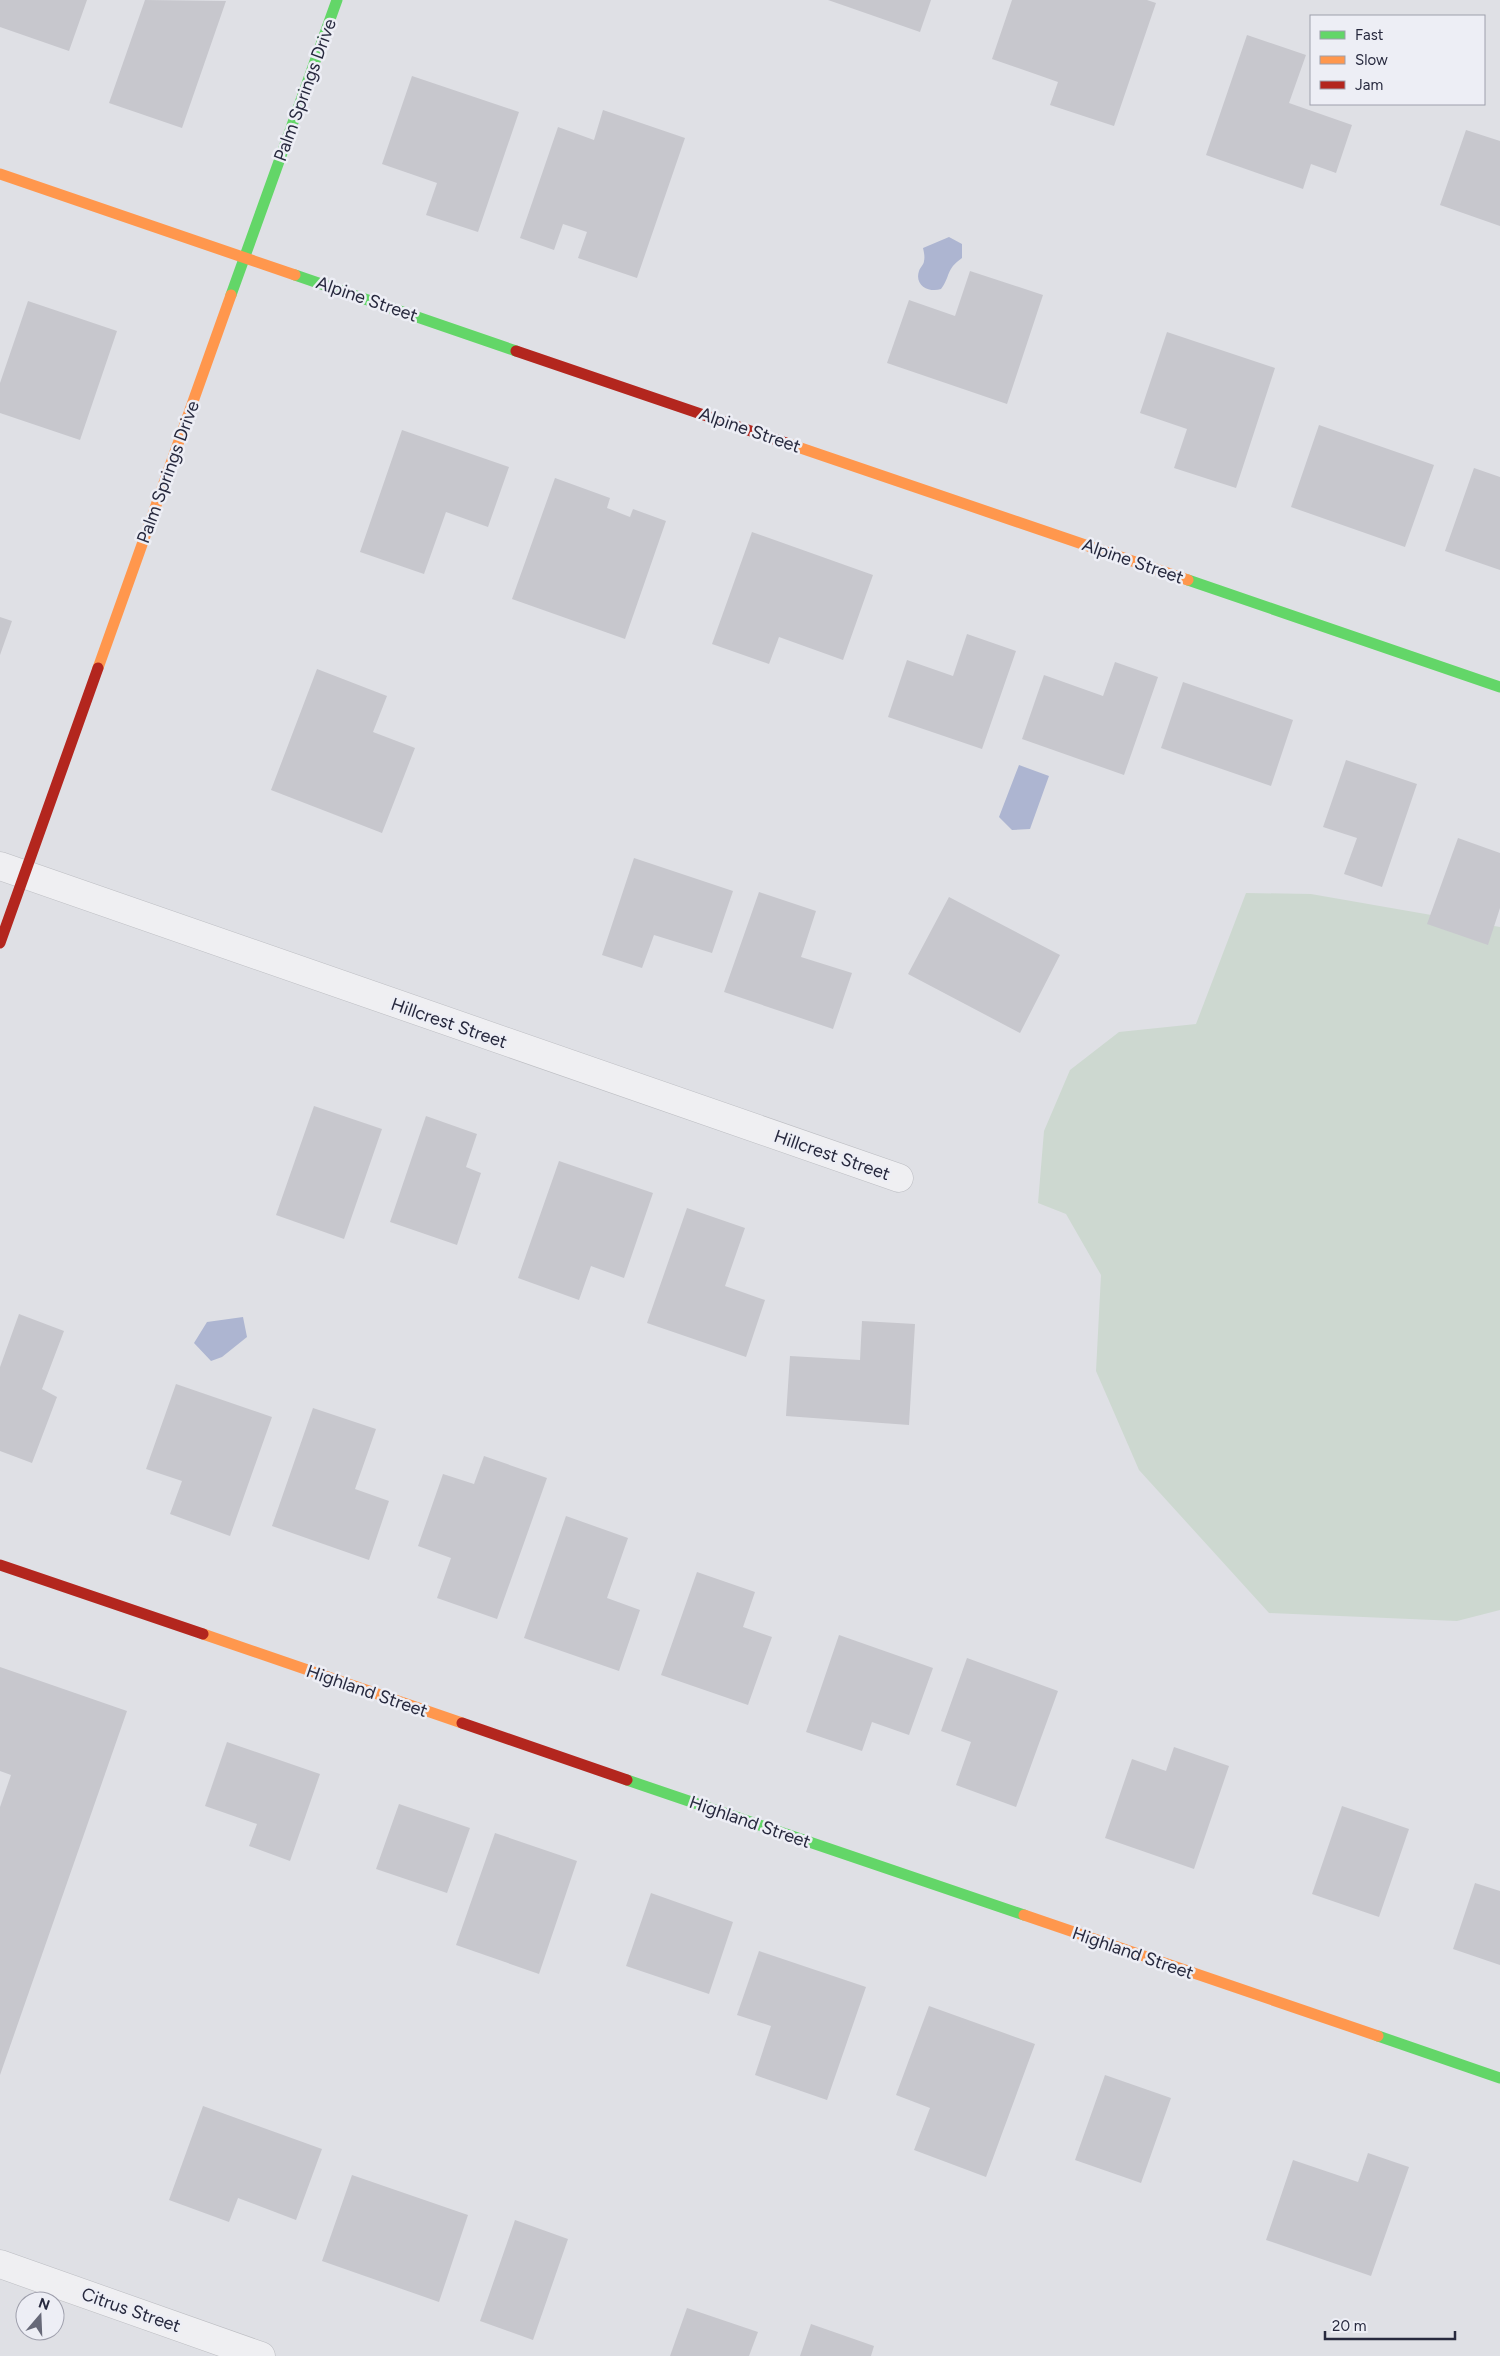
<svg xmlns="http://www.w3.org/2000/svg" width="1500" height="2356" viewBox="0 0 1500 2356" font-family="Figtree,sans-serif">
<rect width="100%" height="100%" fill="#dfe0e5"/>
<path fill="#cdd8d0" d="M1246 893 1311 894 1500 927V1610L1457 1621 1269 1613 1139 1470 1096 1371 1101 1275 1066 1214 1038 1203 1044 1131 1070 1070 1119 1032 1196 1024Z"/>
<path fill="#adb5d1" d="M949 237 962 244V258C945 270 951 276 941 289 930 293 914 286 919 271 920 268 924 264 924 261 925 257 924 252 923 248Z
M1019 765 1049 776 1030 829 1012 830 999 817Z
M243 1317 247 1337 222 1357 211 1361 194 1343 207 1322Z"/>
<path fill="#c7c7cd" d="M0 0H87L69 51 0 27Z
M145 0 226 1 182 128 109 103Z
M828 0H931L920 32Z
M1012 0H1147L1156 3 1114 126 1050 105 1058 82 992 59Z
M1247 35 1306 55 1289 103 1352 125 1336 173 1311 164 1303 189 1206 155Z
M412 76 519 112 478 232 426 215 437 183 382 164Z
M603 110 685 138 637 278 578 258 587 232 563 224 554 250 520 238 558 127 594 140Z
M1466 130 1500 141V226L1440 205Z
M970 271 1043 295 1007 404 887 363 909 300 955 316Z
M28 301 117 331 80 440 0 413V383Z
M1167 332 1275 368 1236 488 1174 468 1187 429 1140 413Z
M1319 425 1434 465 1405 547 1291 507Z
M402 430 509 467 488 527 446 512 424 574 360 552Z
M1474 468 1500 477V570L1445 551Z
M555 478 610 498 607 508 630 517 633 509 666 521 625 639 512 599Z
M752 532 873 575 843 660 779 637 769 664 712 644Z
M0 617 12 621 0 655Z
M967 634 1016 651 982 749 888 717 907 660 953 676Z
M1115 662 1158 677 1124 775 1022 739 1044 675 1103 696Z
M317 669 387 696 373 732 415 748 382 833 271 790Z
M1183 682 1293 720 1271 786 1161 748Z
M1346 760 1417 784 1382 887 1344 874 1357 838 1323 827Z
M1458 838 1500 853V908L1488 945 1427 924Z
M634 858 733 891 712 953 654 935 642 968 602 955Z
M759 892 816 911 801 957 852 973 833 1029 724 992Z
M949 897 1060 955 1020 1033 908 974Z
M314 1106 382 1129 344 1239 276 1215Z
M426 1116 477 1134 466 1167 481 1173 457 1245 390 1222Z
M559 1161 653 1193 624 1278 591 1266 579 1300 518 1278Z
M687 1208 745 1228 725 1286 765 1300 746 1357 647 1323Z
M19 1314 64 1331 42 1389 57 1397 32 1463 0 1451V1367Z
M862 1321 915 1324 909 1425 786 1416 790 1356 860 1360Z
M176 1384 272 1417 230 1536 170 1514 182 1481 146 1469Z
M313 1408 376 1429 355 1489 389 1501 369 1560 272 1526Z
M484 1456 547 1478 497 1619 437 1598 451 1558 418 1546 443 1474 474 1484Z
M566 1516 628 1538 607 1598 640 1610 619 1671 524 1638Z
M697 1572 755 1592 743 1627 772 1637 748 1705 661 1675Z
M839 1635 933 1668 909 1735 872 1722 862 1751 806 1732Z
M967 1658 1058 1691 1016 1807 956 1785 971 1742 941 1731Z
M0 1667 127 1711 0 2075V1807L11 1775 0 1771Z
M227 1742 320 1774 290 1861 249 1846 257 1824 205 1806Z
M1174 1747 1229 1766 1194 1869 1105 1838 1132 1759 1166 1771Z
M399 1804 470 1828 447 1893 376 1869Z
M1342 1806 1409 1829 1379 1917 1312 1894Z
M495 1833 577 1861 539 1974 456 1945Z
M1475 1883 1500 1891V1965L1453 1949Z
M651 1893 733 1922 709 1994 626 1966Z
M759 1951 866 1987 827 2100 755 2075 771 2026 737 2015Z
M929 2006 1035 2044 986 2177 914 2150 930 2108 896 2095Z
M1105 2075 1171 2098 1141 2183 1075 2160Z
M203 2106 322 2149 296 2220 238 2198 229 2222 169 2200Z
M1368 2153 1409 2167 1371 2276 1266 2240 1293 2160 1358 2182Z
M352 2175 468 2215 439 2302 322 2261Z
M515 2220 568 2239 533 2340 480 2321Z
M687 2308 758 2332 749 2356H670Z
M811 2324 874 2346 871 2356H800Z"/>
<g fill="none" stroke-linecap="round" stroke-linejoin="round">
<g stroke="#bcbdc2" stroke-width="29">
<path id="street" d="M0 866 899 1178
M0 2264 261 2356"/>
</g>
<use href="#street" stroke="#efeff2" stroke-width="28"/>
<path stroke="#63d668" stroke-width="11" d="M295 275 516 351
M231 295 337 0
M1188 580 1500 687
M627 1780 1024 1915
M1378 2036 1500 2078"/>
<path stroke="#ff974d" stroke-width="11" d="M0 174 295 275
M786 443 1188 580
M98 668 231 295
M203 1634 462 1723
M1024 1915 1378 2036"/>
<path stroke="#b3261e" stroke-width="11" d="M516 351 786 443
M0 943 98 668
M0 1565 203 1634
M462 1723 627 1780"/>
</g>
<g text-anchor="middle" stroke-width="5" stroke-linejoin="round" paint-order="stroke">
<g font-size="18" fill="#27293e" stroke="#edeef5">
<text transform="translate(305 90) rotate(-70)" y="6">Palm Springs Drive</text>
<text transform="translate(367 299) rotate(19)" y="6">Alpine Street</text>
<text transform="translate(750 430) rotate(19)" y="6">Alpine Street</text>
<text transform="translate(168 472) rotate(-70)" y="6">Palm Springs Drive</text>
<text transform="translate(1133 561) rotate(19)" y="6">Alpine Street</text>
<text transform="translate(449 1023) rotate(19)" y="6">Hillcrest Street</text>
<text transform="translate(832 1155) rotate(19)" y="6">Hillcrest Street</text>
<text transform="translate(367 1691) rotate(19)" y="6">Highland Street</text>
<text transform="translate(750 1822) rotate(19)" y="6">Highland Street</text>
<text transform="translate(1133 1953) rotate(19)" y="6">Highland Street</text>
<text transform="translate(131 2310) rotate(19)" y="6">Citrus Street</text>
</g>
</g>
<rect x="1310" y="15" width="175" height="90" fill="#edeef5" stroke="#9e9fac"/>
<rect x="1320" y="31" width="25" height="8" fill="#63d668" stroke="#9e9fac"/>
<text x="1355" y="40" font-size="15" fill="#27293e">Fast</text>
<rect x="1320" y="56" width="25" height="8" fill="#ff974d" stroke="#9e9fac"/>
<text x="1355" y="65" font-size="15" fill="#27293e">Slow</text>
<rect x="1320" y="81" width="25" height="8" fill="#b3261e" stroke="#9e9fac"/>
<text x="1355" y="90" font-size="15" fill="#27293e">Jam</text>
<g transform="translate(40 2316) rotate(19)"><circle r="24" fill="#edeef5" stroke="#9e9fac"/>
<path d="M0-4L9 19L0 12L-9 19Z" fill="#676978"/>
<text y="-8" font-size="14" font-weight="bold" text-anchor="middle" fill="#27293e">N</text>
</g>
<path d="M1325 2331v8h130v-8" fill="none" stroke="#27293e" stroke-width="2.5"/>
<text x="1332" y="2331" font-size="15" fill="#27293e" stroke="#edeef5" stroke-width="4" paint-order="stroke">20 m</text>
</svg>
